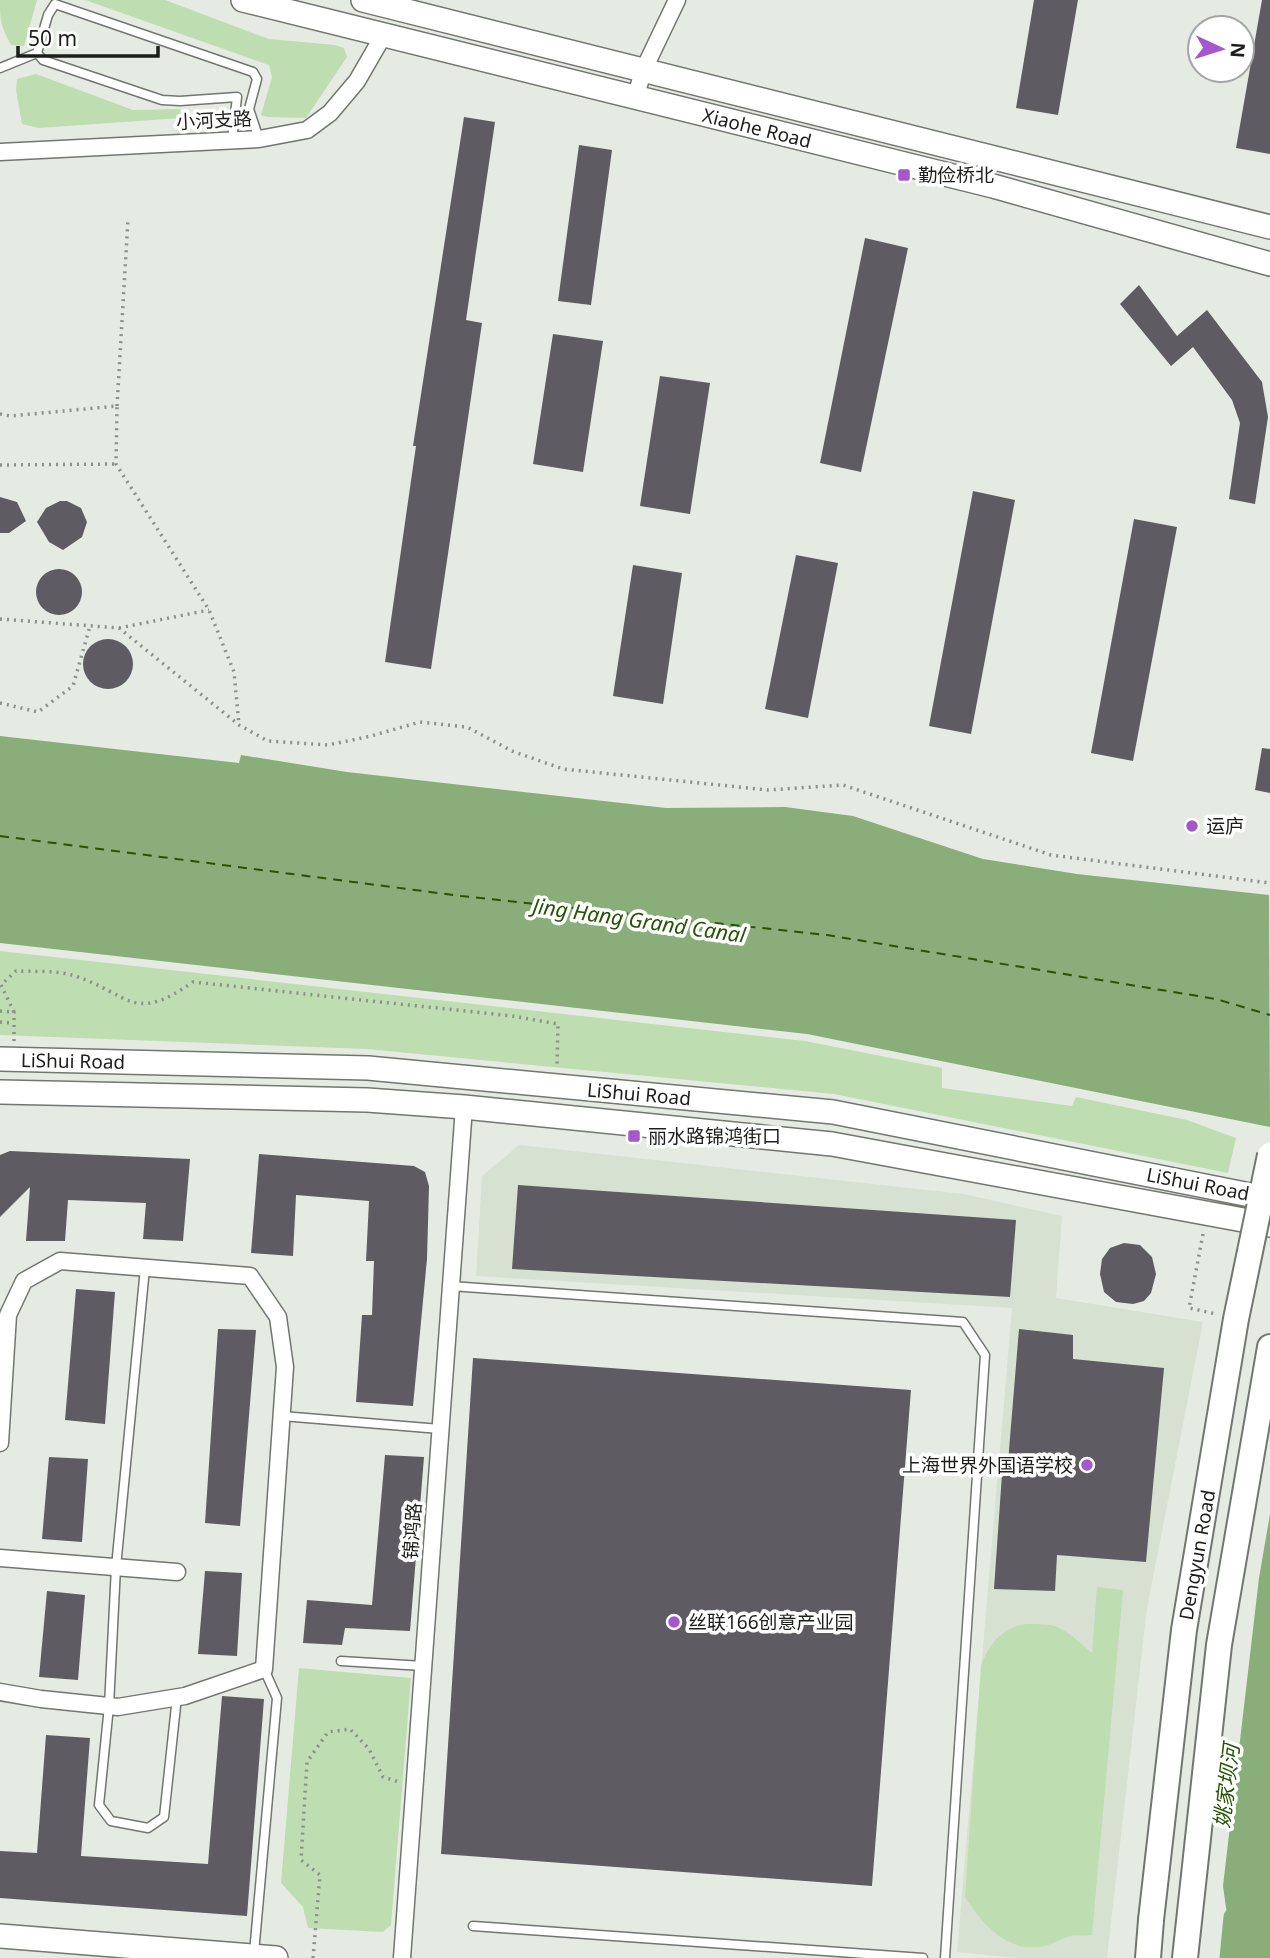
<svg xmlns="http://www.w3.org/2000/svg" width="1270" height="1958" viewBox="0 0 1270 1958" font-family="'Noto Sans','Noto Sans SC',sans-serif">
<rect width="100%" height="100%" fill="#e5ebe3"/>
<path fill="#d7e1d2" d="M519 1145 964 1194 1062 1216 1056 1298 1203 1322 1147 1608 1107 1958H1017L957 1952 1012 1308 476 1276 482 1176Z"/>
<path fill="#beddb1" d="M0 0H37L24 46 11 45C1 26 0 22 0 0Z
M85 0H165L269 39 335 45 344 48 347 57 306 118 267 117 261 115 272 77 269 65Z
M36 74 133 110 180 109 181 118 39 128 22 124 16 90 17 79Z
M0 951 805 1041 942 1068V1088L1072 1106 1076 1097 1187 1120 1236 1138 1228 1173 834 1094 366 1049 0 1035Z
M1097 1587 1123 1590 1092 1935C1085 1936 1077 1935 1070 1936 1061 1939 1053 1944 1044 1946 1008 1954 982 1924 965 1897L981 1666C990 1641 1007 1622 1036 1624 1043 1625 1051 1624 1057 1627 1071 1633 1081 1644 1092 1653Z
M299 1668 411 1678 391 1925 383 1932 308 1928 303 1907 281 1883Z"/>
<path fill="#8aae7a" d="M0 736 239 763 241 755 347 772 666 808 785 807 853 816 983 859 1077 874 1269 895 1270 1127 807 1034 0 943Z
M1270 1514V1958H1233L1223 1886 1259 1578Z"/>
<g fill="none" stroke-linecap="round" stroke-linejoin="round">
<path stroke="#8aae7a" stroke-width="19" d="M1229 1958 1233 1917"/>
<path stroke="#265306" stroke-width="2" stroke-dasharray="9 7" stroke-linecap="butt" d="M0 836 461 896 827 935 1216 999 1270 1015"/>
</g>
<path fill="#5f5b62" d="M1034 0H1078L1058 115 1016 108Z
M1262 0H1270V154L1236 148Z
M464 117 495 122 466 320 482 323 431 669 385 662 416 446H413Z
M579 145 612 150 591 305 558 301Z
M865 238 908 248 861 472 820 463Z
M1139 285 1177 336 1207 310 1262 382 1268 417 1255 504 1229 499 1240 423 1232 400 1193 347 1171 366 1120 304Z
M553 334 603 341 583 472 533 464Z
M660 376 710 383 690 514 640 506Z
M973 491 1015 500 971 734 929 726Z
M0 497 17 502 26 521 9 533H0Z
M60 501H67L81 508 87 522 82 537 63 550 49 542 37 522 46 508Z
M1134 519 1177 527 1133 761 1091 753Z
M796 555 838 563 808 718 765 709Z
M633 565 682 573 663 704 613 696Z
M36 592a23 23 0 1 1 46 0a23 23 0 1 1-46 0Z
M83 664a25 25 0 1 1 50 0a25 25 0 1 1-50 0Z
M1262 748 1270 749V793L1255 790Z
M10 1151 190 1159 183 1241 143 1239 146 1203 68 1200 65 1241H26L30 1187 0 1217V1155Z
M259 1154 414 1166 425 1172 429 1186 427 1259 413 1406 356 1402 362 1315H372L374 1261H366L369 1201 296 1195 293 1256 251 1253Z
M518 1185 1016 1220 1010 1297 512 1269Z
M1124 1243 1140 1245 1152 1257 1156 1274 1151 1293 1144 1301 1133 1304 1116 1302 1104 1292 1100 1274 1102 1259 1110 1248Z
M76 1289 115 1292 105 1424 65 1420Z
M218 1329 256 1330 240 1526 205 1523Z
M1019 1329 1073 1335V1359L1164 1368 1146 1562 1057 1555 1055 1591 994 1589 1002 1474H1007Z
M473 1358 911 1390 872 1886 441 1854Z
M385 1455 424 1457 410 1631 345 1628 342 1645 303 1643 307 1600 372 1605Z
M49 1457 88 1459 82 1542 42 1539Z
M205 1571 242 1573 237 1656 198 1654Z
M47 1591 85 1595 78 1680 39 1677Z
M222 1696 264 1699 247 1916 0 1898V1851L37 1853 46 1735 90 1738 81 1856 208 1864Z"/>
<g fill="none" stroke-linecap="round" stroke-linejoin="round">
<g stroke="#71766f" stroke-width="11">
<path id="lane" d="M0 68 37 53
M232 140 237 97 180 101 162 100 43 60 37 53 48 15 55 4 253 72 257 79 249 109 259 139
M145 1268 116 1567 109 1706 99 1805 111 1821 148 1828 164 1817 177 1697
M451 1286 963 1322 985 1355 945 1958
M282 1416 440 1429
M341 1661 423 1666
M473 1926 923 1958
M254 1953 277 1698 264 1669"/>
</g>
<g stroke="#71766f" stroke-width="19">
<path id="street" d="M635 98 644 69 677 0
M0 152 259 139 307 130 330 113 357 81 383 36
M0 1443 8 1315 24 1281 60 1261 250 1276 278 1317 285 1367 264 1669 185 1696 118 1707 41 1699 0 1692
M0 1558 177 1572
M402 1958 464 1107"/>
</g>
<g stroke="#71766f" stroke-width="26">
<path id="secondary" d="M243 0 993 186 1270 264
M363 0 1270 227
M0 1059 368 1068 833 1112 1270 1199
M0 1092 367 1100 464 1107 832 1144 1270 1225
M0 1936 276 1958"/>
</g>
<g stroke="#71766f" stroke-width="28">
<path id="primary" d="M1148 1958 1151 1920
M1185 1958 1219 1645 1270 1347"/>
</g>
<path stroke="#8b908a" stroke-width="3.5" stroke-dasharray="2 5" stroke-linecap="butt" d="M117 406 128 219
M0 414 10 416 117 406 116 464 209 610 234 672 239 725
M0 465 116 464
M0 619 119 628 239 725 268 741 328 745 371 736 420 722 467 727 512 751 563 769 768 790 843 785 1051 855 1270 883
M119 628 209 610
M0 703 38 712 73 686 90 626
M0 1011 14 1012 1 985 16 971C34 972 58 970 75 976 132 995 132 1024 193 982L512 1016 558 1024 557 1067
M0 1022 14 1023
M14 1041V1012
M1203 1234 1189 1308 1216 1314
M313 1958 320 1875 301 1860 307 1762 328 1732 350 1729 369 1749 383 1777 399 1782"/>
<use href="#lane" stroke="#fff" stroke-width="8"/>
<use href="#street" stroke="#fff" stroke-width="16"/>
<use href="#secondary" stroke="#fff" stroke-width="23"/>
<use href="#primary" stroke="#fff" stroke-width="24"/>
<g stroke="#71766f" stroke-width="28" stroke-linecap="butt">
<path id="primary-bridge" d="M1151 1920 1184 1630 1236 1319 1270 1155"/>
</g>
<use href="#primary-bridge" stroke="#fff" stroke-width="24"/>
</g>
<g fill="#a458ca" stroke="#fff" stroke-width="2.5">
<rect x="897" y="168" width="14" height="14" rx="3.5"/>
<circle cx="1192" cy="826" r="7"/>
<rect x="627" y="1129" width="14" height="14" rx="3.5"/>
<circle cx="1087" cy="1465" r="7"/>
<circle cx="674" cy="1622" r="7"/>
</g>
<g text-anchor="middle" stroke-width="7" stroke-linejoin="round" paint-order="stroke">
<g font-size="19" fill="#1c1e1b" stroke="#fff">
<text transform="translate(214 120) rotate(-3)" y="7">小河支路</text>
<text transform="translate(757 128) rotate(14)" y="7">Xiaohe Road</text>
<text transform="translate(73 1061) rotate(1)" y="7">LiShui Road</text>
<text transform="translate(639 1094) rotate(5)" y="7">LiShui Road</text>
<text transform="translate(1198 1184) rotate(11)" y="7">LiShui Road</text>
<text transform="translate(412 1531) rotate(-86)" y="7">锦鸿路</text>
<text transform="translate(1197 1555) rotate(-80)" y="7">Dengyun Road</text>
</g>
<g font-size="19" fill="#1c1e1b" stroke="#fff" text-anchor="start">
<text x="918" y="182">勤俭桥北</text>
<text x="1206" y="833">运庐</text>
<text x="648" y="1143">丽水路锦鸿街口</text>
<text x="1073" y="1472" text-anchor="end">上海世界外国语学校</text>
<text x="688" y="1629">丝联166创意产业园</text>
</g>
<g font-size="21" font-style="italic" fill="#265306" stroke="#fff">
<text transform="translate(639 921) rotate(8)" y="7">Jing Hang Grand Canal</text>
<text transform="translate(1227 1786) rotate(-83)" y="7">姚家坝河</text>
</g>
</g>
<g transform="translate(1221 49) rotate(94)"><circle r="33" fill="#ffffff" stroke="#a4a5a4" stroke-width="2"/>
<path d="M0-5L12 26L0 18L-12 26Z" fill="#a458ca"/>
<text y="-10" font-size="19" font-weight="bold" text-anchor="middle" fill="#1c1e1b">N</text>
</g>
<path d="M18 46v10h140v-10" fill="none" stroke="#1c1e1b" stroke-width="3.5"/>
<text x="28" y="46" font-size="21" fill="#1c1e1b" stroke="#ffffff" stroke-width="5" paint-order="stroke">50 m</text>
</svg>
